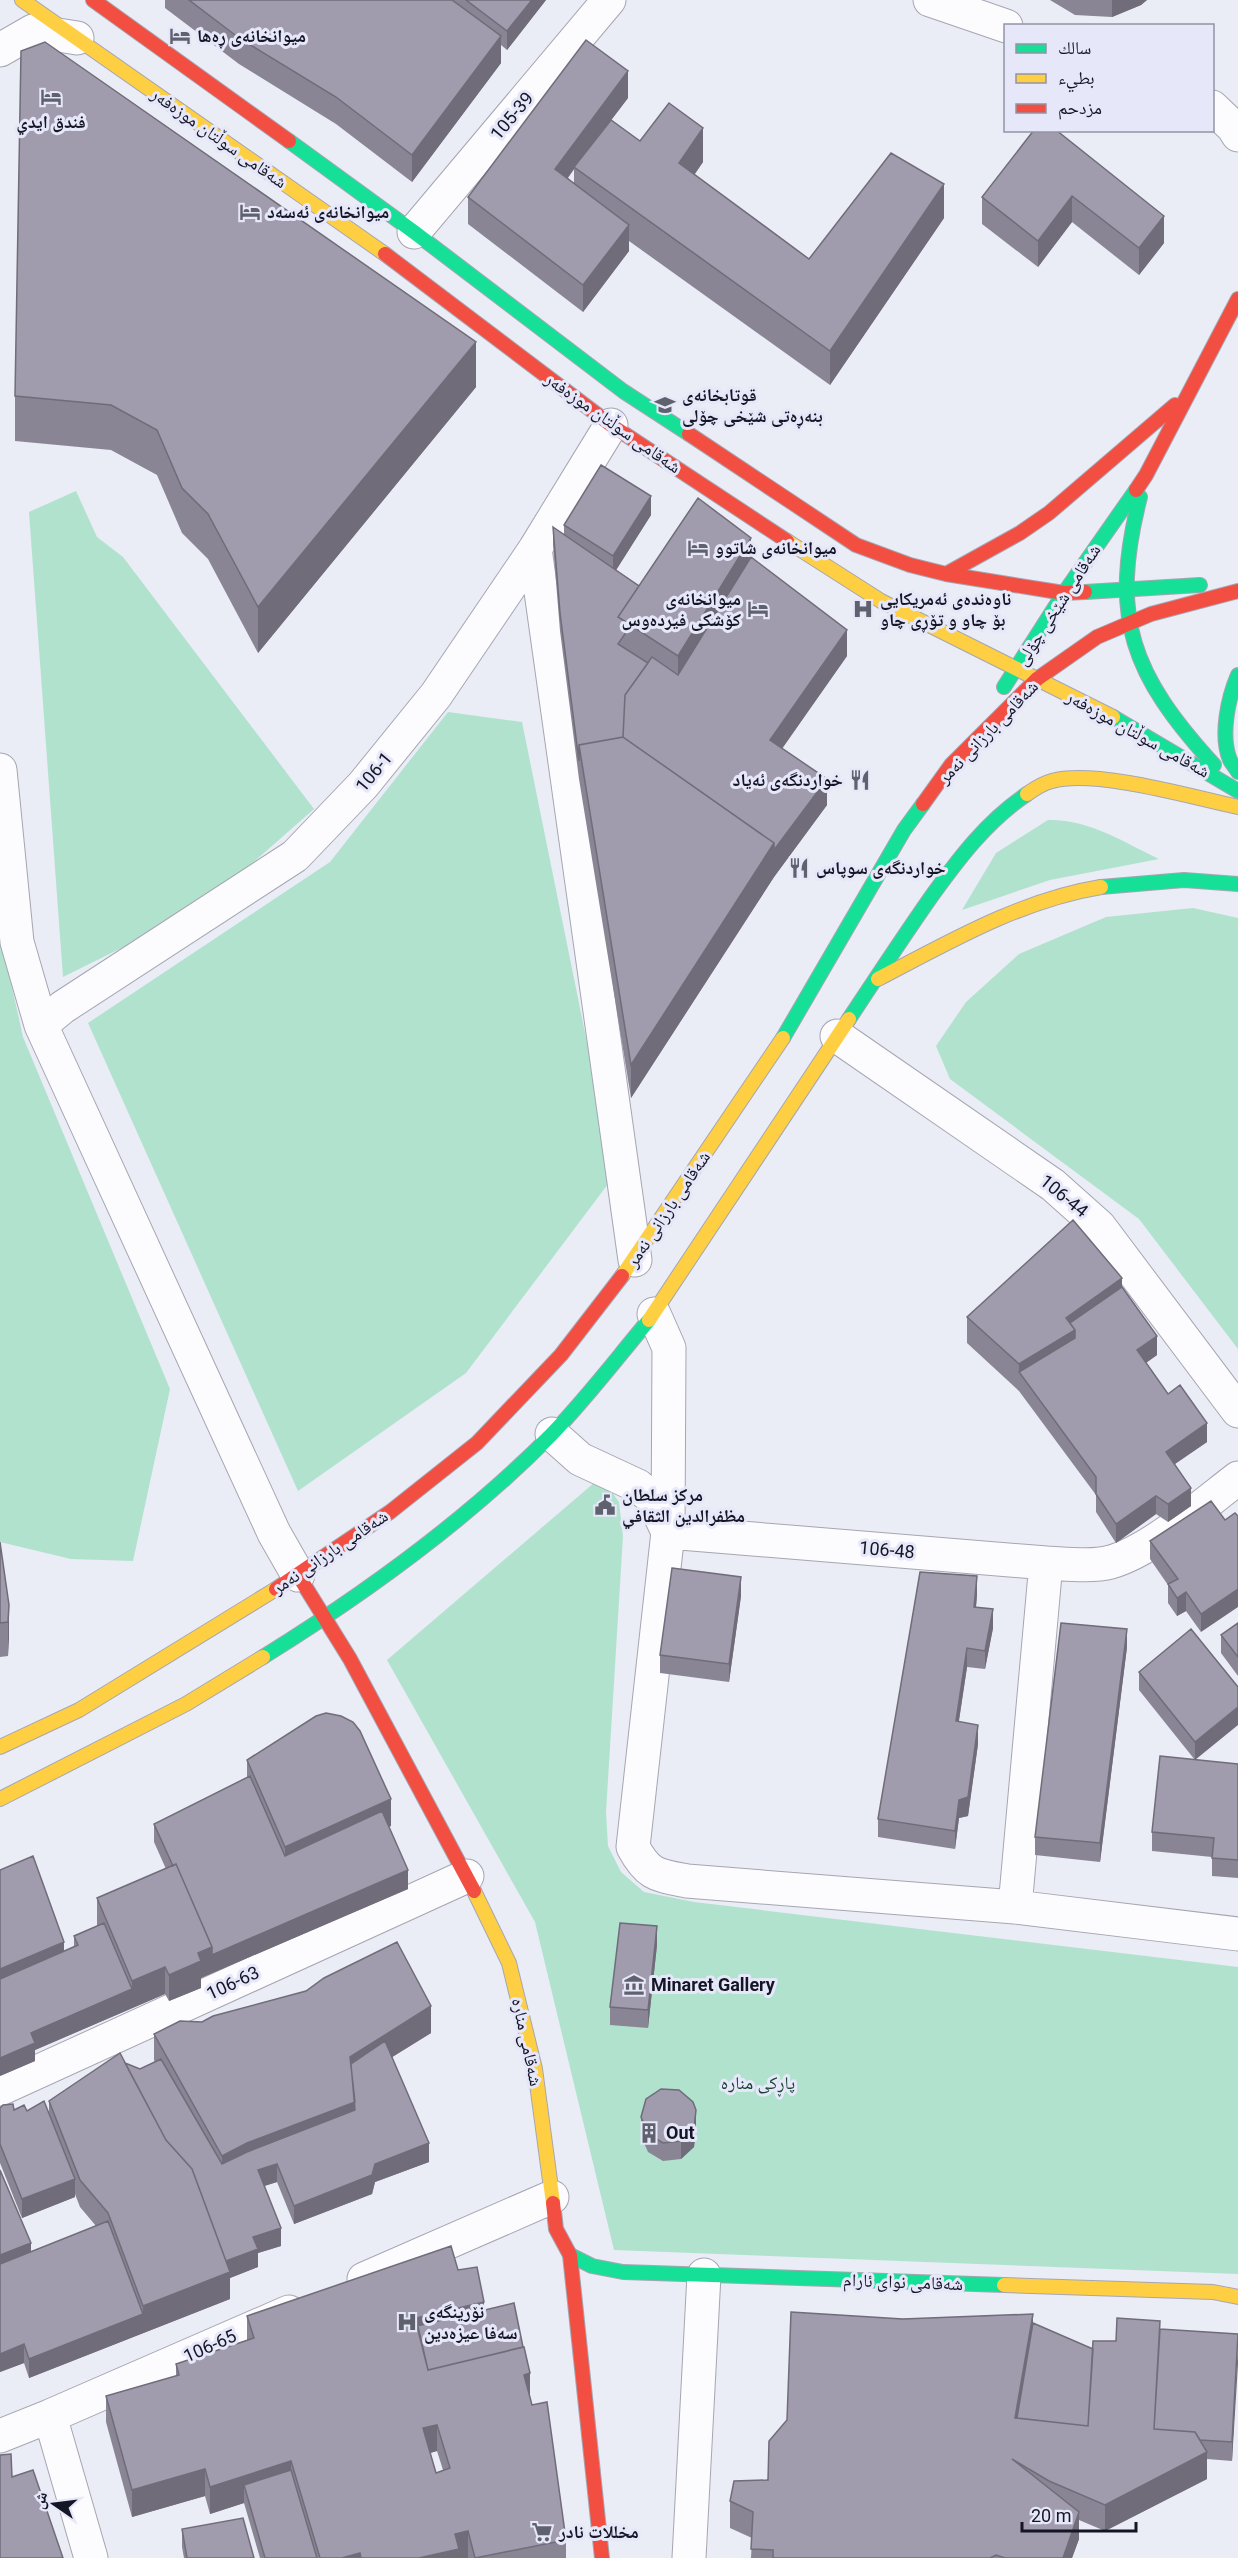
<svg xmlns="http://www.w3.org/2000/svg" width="1238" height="2558" viewBox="0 0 1238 2558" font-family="Roboto,'Noto Naskh Arabic',sans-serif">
<rect width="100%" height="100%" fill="#eaecf6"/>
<path fill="#b1e2ce" d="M76 491 97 537 123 557 314 809 200 909 63 977 29 512Z
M448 712 522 722 614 1176 466 1373 298 1491 88 1023 330 862Z
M1048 820C1089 819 1123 842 1159 859L1050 880 962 910 996 853Z
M1193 908 1238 918V1349L1139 1219 950 1079 936 1046 966 1002 1019 954 1106 917Z
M0 933 23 1037 170 1389 133 1561 71 1559 0 1542Z
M601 1477 619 1502 623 1536 606 1812 608 1846 621 1872 644 1892 694 1902 1238 1967V2274L614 2250 535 1922 387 1660Z"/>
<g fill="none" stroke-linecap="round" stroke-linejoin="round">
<g stroke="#a5a6b2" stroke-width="35">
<path id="street" d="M930 0 1006 26
M0 50 33 31 77 38
M1212 107 1233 127 1238 135
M414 232 609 0
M535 549 635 1260
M0 770 17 942 41 1025 274 1533 298 1575
M41 1025 63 1007 295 856 363 785 436 695 535 549 611 425
M837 1036 1053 1185 1099 1226 1238 1411
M654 1314 669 1348 668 1532 633 1847C648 1875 656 1875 687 1881L1015 1907 1238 1934
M552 1434 580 1459 638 1486 652 1498 668 1532 1046 1563C1067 1564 1091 1567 1111 1562 1152 1550 1204 1504 1238 1478
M1015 1907 1046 1563
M0 2089 467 1876
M364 2279 552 2197
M50 2416 91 2558
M0 2436 50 2416 289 2312
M689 2558 704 2275"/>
</g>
<g stroke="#a5a6b2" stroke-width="16">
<path id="fast" d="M289 141 414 232 623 391 689 434
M1140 497C1109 618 1132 675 1214 765
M1085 592 1200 585
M1238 675C1228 698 1220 736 1230 760 1232 764 1236 768 1238 772
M1004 687 1064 593 1136 490
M1113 717 1238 791
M1101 887 1184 880 1238 884
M849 1019C876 978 903 937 931 897 959 858 987 821 1027 794
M783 1038 904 830 923 804
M263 1657C366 1593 466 1521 551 1435 586 1399 617 1358 649 1320
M570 2255 592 2266 623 2272 1004 2285"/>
</g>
<g stroke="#a5a6b2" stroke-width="16">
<path id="slow" d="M22 0 385 254
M787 541 881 601 1113 717
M1027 794C1034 789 1044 783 1052 781 1095 769 1192 797 1238 807
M878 979C949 942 1021 900 1101 887
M622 1276 783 1038
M649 1320 849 1019
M0 1747 79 1710 276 1589
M0 1799 186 1704 263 1657
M474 1891 509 1963 535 2069 553 2203
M1004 2285 1213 2292 1238 2297"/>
</g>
<g stroke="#a5a6b2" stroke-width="16">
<path id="jam" d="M93 0 289 141
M385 254 611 425 787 541
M689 434 856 545 910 565 946 574 1064 593 1085 592
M1136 490 1146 475 1238 299
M946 574 1020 533 1049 513 1175 405
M923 804 951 765 1037 679 1097 637 1151 614 1238 591
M298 1575 350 1659 474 1891
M276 1589 390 1512 477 1443 561 1355 622 1276
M553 2203 556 2229 570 2255 602 2558"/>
</g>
<use href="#street" stroke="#fcfcfe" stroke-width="33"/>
<use href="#fast" stroke="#16e098" stroke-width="14"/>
<use href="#slow" stroke="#ffcf43" stroke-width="14"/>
<use href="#jam" stroke="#f24e42" stroke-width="14"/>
</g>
<path fill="#8a8595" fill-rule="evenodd" d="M165 0H546L507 50 501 45V63L412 182 336 124 239 64 165 8Z
M1050 0H1147L1141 5 1112 17 1075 15Z
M628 98 611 120 640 141 703 162 694 175 809 259 944 218 830 385 629 241V251L583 312 468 224V197ZM574 169V183L568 178Z
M1034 130 1164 243 1139 275 1072 222 1038 267 982 224V197Z
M476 387 258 653 208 559 182 533 157 475 111 450 15 441V396Z
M651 515 616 570 639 586 751 557 847 656 782 748 827 805 774 877 631 1098 579 779 560 631 553 545V527L564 534V525Z
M1122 1287 1157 1355 1146 1363 1168 1394 1207 1442 1175 1464 1191 1506 1168 1522 1156 1514 1116 1543 1096 1512V1495L1019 1391 967 1343V1317Z
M1211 1501 1201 1632 1186 1611 1177 1616 1168 1603V1585L1150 1559V1541Z
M0 1542 9 1605 8 1656 0 1657Z
M977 1595 976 1608 993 1628 985 1669 967 1667 959 1721 978 1744 968 1816 959 1818 955 1849 878 1837V1819Z
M741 1596 729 1682 660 1673V1655Z
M1238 1623V1676L1221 1653V1635Z
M1127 1647 1100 1862 1035 1855V1837Z
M1139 1672 1238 1687 1195 1760 1139 1690Z
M247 1760 391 1826H389L408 1889 201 1978V1988L169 2001 165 1994 35 2050V2061L0 2076 64 1951 74 1947V1936L97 1926V1898L166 1869 154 1842V1824L247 1778Z
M1238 1764V1878L1212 1876V1857L1152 1851V1832Z
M657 1945 648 2028 610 2025V2007Z
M431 2033 392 2057 429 2162 375 2182 372 2194 294 2224 277 2182 264 2186 281 2246 258 2253V2267L230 2278V2299L29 2378 24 2363 0 2372 31 2252 96 2226 80 2207 75 2194V2197L22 2218 0 2163V2108L49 2112V2101L125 2063 140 2069 155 2062 154 2060V2034Z
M641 2117 696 2129 694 2147 681 2159 663 2161 648 2152 641 2136Z
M458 2270 484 2310 530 2397 566 2540V2558H260L244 2503 210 2514 205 2496 132 2517 106 2422V2396L176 2376V2364L247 2340V2316ZM437 2451 443 2470 436 2473 430 2453Z
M1033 2323 1093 2349 1160 2329 1238 2334 1232 2461 1207 2459V2479L1105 2531 1079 2520V2539L1072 2558H751L752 2538 730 2528V2501Z
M182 2529 254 2558H184L182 2547Z"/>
<path fill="#706c79" d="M532 0H546L507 50V31Z
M1112 0H1147L1141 5 1112 17Z
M501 36V63L412 182V155Z
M628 71V98L575 168 574 167V169L555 195V169Z
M703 128V162L679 197V163Z
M944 184V218L830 385V351Z
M1072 196V222L1038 267V241Z
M1164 216V243L1139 275V248Z
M629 225V251L583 312V285Z
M476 342V387L258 653V607Z
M651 496V515L613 575V556Z
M751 538V584L678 701V656Z
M847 630V656L770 766V740Z
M827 779V805L774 877 631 1098V1065L774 843Z
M1122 1278V1305L1075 1356 1019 1372V1364L1066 1318Z
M1157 1336V1355L1137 1369V1350Z
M1207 1423V1442L1166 1470V1452Z
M1191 1488V1506L1168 1522V1504Z
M1156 1496V1514L1116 1543V1524Z
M977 1576V1595L974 1626V1607Z
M741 1577V1596L729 1682V1664Z
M1238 1589V1607L1201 1632V1614Z
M1186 1592V1611L1177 1616V1598Z
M9 1605V1639L8 1656V1622Z
M993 1609V1628L985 1669V1651Z
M1127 1629V1647L1100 1862V1843Z
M967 1648V1667L956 1739V1721Z
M1238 1707V1725L1195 1760V1742Z
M978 1725V1744L968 1816 959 1818 955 1849V1831L959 1800Z
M391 1799V1826L285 1874V1847Z
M408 1870V1889L201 1978V1988L169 2001V1975L198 1953Z
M657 1926V1945L648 2028V2010Z
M64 1942V1969L0 1996V1969Z
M165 1967V1994L35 2050V2061L0 2076V2058L31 2033 132 1989V1981Z
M431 2006V2033L352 2082 350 2057Z
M355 2102V2129L222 2183V2156L247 2143Z
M696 2110V2129L694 2147 681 2159V2141Z
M429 2143V2162L375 2182 372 2194 294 2224V2206L375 2164Z
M277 2164V2182L258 2188V2170Z
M75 2179V2197L22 2218V2199Z
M281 2228V2246L258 2253V2267L230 2278V2299L29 2378V2359L143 2314V2306L224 2262 253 2237Z
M31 2243V2269L0 2281V2255Z
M484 2302V2328L420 2344 416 2318Z
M1033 2314V2341L1018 2427 1015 2418Z
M24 2344V2363L0 2372V2354Z
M1238 2346V2364L1232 2461V2442Z
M530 2373V2400L524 2375Z
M437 2425V2451L423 2455V2428Z
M1207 2452V2479L1105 2531V2505Z
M291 2461V2488L244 2485V2503L210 2514V2487Z
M205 2469V2496L132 2517V2490Z
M1079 2512V2539L1072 2558H1063Z
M468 2531V2558H419L455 2534Z
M360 2553V2558H342Z"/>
<path fill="#a09bad" stroke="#706c79" stroke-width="1.5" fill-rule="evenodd" d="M189 0H452L501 36 412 155 336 97 239 38Z
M466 0H532L507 31Z
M586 40 628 71 555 169 629 225 583 285 468 197Z
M45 42 476 342 258 607 208 514 182 488 157 430 111 405 15 396 21 51Z
M669 103 703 128 679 163 809 259 891 153 944 184 830 351 574 167 611 120 640 141Z
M1034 130H1056L1164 216 1139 248 1072 196 1038 241 982 197Z
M601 465 651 496 613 556 564 525Z
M698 498 751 538 678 656 618 617Z
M553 527 639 586 618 617 631 625 618 644 648 663 625 695 623 737 579 745V761L560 613Z
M751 557 847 630 770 740 827 779 774 850V843L623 737 625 695 652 657 678 675Z
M623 737 774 843 631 1065 579 745Z
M1073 1220 1122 1278 1066 1318 1075 1330 1019 1364 967 1317Z
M1122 1287 1157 1336 1137 1350 1168 1394 1180 1385 1207 1423 1166 1452 1191 1488 1168 1504 1156 1496 1116 1524 1096 1494V1477L1019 1372 1075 1338V1330L1070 1323Z
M1211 1501 1225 1520 1235 1513 1238 1516V1589L1201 1614 1186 1592 1177 1598 1168 1584 1178 1579 1150 1541Z
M0 1542 9 1605 8 1622 0 1623Z
M672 1568 741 1577 729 1664 660 1655Z
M920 1572 977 1576 974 1607 993 1609 985 1651 967 1648 956 1721 978 1725 968 1797 959 1800 955 1831 878 1819Z
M1061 1623 1127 1629 1100 1843 1035 1837Z
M1238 1623V1657L1221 1635Z
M1191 1629 1238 1687V1707L1195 1742 1139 1672Z
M326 1713 341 1716 353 1722 360 1731 391 1799 285 1847 247 1760 316 1716Z
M1160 1756 1238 1764V1860L1212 1858 1214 1838 1152 1832Z
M250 1776 285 1856 382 1811 408 1870 212 1955V1947L176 1864 173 1866 154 1824Z
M33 1856 64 1942 0 1969V1870Z
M176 1864 212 1947 198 1953 201 1961 169 1975 165 1967 132 1981 97 1898Z
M104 1923 132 1989 31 2033 35 2043 0 2058V1979L78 1945 74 1936Z
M620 1923 657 1926 648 2010 610 2007Z
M397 1942 431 2006 350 2057 355 2102 247 2143 222 2156 154 2034 180 2021 202 2022 213 2016 306 1991 324 1978Z
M385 2041 429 2143 375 2164 372 2175 294 2206 277 2164 258 2170 281 2228 253 2237 258 2249 226 2261 192 2169 166 2140 125 2063 140 2069 161 2059 222 2164 247 2152 355 2110 351 2064Z
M120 2053 166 2140 192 2169 230 2272 143 2306 108 2213 80 2180 49 2101Z
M661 2089 679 2090 693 2102 696 2110 694 2128 681 2141 663 2143 648 2134 641 2117 646 2099Z
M44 2101 75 2179 22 2199 0 2144V2108L3 2105 13 2104 14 2110 24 2105 27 2111Z
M0 2170 31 2243 0 2255Z
M108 2221 143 2314 29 2359 24 2344 0 2354V2264Z
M451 2246 458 2270 477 2267 484 2302 416 2318 428 2370 524 2347 530 2373 524 2375 532 2405 547 2402 566 2540 475 2558 468 2531 455 2534 459 2549 419 2558H361L360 2553 342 2558H320L291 2461 210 2487 205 2469 132 2490 106 2396 179 2375 176 2364 254 2338 247 2316ZM437 2425 450 2468 436 2473 423 2428Z
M514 2303 523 2347 428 2370 417 2326Z
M791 2312 903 2319 1033 2314 1015 2418 1088 2426 1093 2341H1116L1117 2318 1160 2321 1154 2429 1195 2432 1207 2452 1105 2505 1049 2481 1012 2459 1079 2512 1063 2558H1005L996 2555 990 2558H773V2550L751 2549 753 2512 730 2501 734 2481 768 2480 769 2441 787 2420Z
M1033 2323 1093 2349 1088 2426 1017 2418Z
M1160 2329 1238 2334 1232 2442 1200 2440 1195 2432 1154 2429Z
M11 2454 12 2477 33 2470 63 2558H0V2455Z
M291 2470 317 2558H265L244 2485Z
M243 2518 254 2558H187L182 2529Z"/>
<defs>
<g id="hotel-bare" transform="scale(1.62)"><path d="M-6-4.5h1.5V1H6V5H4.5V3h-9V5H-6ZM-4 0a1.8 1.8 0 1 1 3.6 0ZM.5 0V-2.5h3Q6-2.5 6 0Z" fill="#60616e" stroke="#e6e8fa" stroke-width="2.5" paint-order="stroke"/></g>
<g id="school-bare" transform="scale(1.62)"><path d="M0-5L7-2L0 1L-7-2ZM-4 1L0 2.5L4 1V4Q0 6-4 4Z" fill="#60616e" stroke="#e6e8fa" stroke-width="2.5" paint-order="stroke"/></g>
<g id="hospital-bare" transform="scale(1.62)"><path d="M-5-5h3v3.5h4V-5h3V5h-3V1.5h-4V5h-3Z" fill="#60616e" stroke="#e6e8fa" stroke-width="2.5" paint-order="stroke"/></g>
<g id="restaurant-bare" transform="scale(1.62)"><path d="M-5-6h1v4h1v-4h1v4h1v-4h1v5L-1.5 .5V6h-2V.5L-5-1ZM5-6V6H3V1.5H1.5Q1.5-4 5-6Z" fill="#60616e" stroke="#e6e8fa" stroke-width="2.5" paint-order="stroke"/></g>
<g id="civic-bare" transform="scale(1.62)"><path d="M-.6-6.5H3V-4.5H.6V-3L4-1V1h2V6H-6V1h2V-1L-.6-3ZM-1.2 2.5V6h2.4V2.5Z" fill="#60616e" stroke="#e6e8fa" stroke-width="2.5" paint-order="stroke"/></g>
<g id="museum-bare" transform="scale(1.62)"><path d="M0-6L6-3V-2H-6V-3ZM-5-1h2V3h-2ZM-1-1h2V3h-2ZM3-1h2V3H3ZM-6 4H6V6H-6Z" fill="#60616e" stroke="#e6e8fa" stroke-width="2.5" paint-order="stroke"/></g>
<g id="building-bare" transform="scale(1.62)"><path d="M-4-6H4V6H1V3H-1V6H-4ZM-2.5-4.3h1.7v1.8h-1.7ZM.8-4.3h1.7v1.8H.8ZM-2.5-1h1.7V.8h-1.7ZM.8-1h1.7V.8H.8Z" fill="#60616e" stroke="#e6e8fa" stroke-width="2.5" paint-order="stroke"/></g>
<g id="supermarket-bare" transform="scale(1.62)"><path d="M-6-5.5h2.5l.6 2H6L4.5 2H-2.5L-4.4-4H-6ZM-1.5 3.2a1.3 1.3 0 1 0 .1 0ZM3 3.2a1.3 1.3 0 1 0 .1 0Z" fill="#60616e" stroke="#e6e8fa" stroke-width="2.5" paint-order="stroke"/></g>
</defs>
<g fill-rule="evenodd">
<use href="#hotel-bare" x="180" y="36"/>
<use href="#hotel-bare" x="51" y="97"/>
<use href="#hotel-bare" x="250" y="212"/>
<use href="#school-bare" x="665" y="405"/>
<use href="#hotel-bare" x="698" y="548"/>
<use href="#hotel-bare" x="758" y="609"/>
<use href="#hospital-bare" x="863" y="609"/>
<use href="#restaurant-bare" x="860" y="780"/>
<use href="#restaurant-bare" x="799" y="868"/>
<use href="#civic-bare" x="605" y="1505"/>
<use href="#museum-bare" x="634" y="1985"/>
<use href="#building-bare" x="649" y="2133"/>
<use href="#hospital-bare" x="407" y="2322"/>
<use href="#supermarket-bare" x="542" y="2532"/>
</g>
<g text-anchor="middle" stroke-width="6" stroke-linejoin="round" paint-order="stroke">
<g font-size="18" font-weight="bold" fill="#151625" stroke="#e6e8fa" text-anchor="start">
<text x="197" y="42">میوانخانەی ڕەها</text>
<text x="51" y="128" text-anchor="middle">فندق ايدي</text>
<text x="267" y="218">میوانخانەی ئەسەد</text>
<text x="682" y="401">قوتابخانەی<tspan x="682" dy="21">بنەڕەتی شێخی چۆلی</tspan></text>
<text x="715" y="554">میوانخانەی شاتوو</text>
<text x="741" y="605" text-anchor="end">میوانخانەی<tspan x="741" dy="21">کۆشکی فیردەوس</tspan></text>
<text x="880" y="605">ناوەندەی ئەمریکایی<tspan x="880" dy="21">بۆ چاو و تۆڕی چاو</tspan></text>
<text x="843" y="786" text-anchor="end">خواردنگەی ئەیاد</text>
<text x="816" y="874">خواردنگەی سوپاس</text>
<text x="622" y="1501">مركز سلطان<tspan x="622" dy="21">مظفرالدين الثقافي</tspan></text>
<text x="651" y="1991">Minaret Gallery</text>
<text x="666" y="2139">Out</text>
<text x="424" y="2318">نۆرینگەی<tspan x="424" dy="21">سەفا عیزەدین</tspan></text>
<text x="559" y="2538">مخللات نادر</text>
</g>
<g font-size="18" fill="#151625" stroke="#e6e8fa">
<text transform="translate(512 116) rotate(-50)" y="6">105-39</text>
<text transform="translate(219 138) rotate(35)" y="6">شەقامی سوڵتان موزەفەر</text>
<text transform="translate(613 423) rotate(35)" y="6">شەقامی سوڵتان موزەفەر</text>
<text transform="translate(1058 605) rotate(-57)" y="6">شەقامی شێخی چۆلی</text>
<text transform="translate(988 732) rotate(-46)" y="6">شەقامی بارزانی نەمر</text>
<text transform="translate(1138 734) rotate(29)" y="6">شەقامی سوڵتان موزەفەر</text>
<text transform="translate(374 772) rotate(-50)" y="6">106-1</text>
<text transform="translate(1064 1196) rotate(39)" y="6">106-44</text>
<text transform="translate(668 1209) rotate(-56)" y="6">شەقامی بارزانی نەمر</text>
<text transform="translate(887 1550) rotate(5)" y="6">106-48</text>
<text transform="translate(330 1552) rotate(-34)" y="6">شەقامی بارزانی نەمر</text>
<text transform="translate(233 1983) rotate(-25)" y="6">106-63</text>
<text transform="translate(527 2042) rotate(78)" y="6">شەقامی منارە</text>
<text transform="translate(903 2282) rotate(2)" y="6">شەقامی نوای ئارام</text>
<text transform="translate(210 2346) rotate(-24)" y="6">106-65</text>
</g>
<g font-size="18" fill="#17442f" stroke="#e6e8fa">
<text x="758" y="2089">پاڕکی منارە</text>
</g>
</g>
<rect x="1004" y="24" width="210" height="108" fill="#e6e8fa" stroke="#9294a5" stroke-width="1.5"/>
<rect x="1016" y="44" width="30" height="9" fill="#16e098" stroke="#9294a5" stroke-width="1.5"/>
<text x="1058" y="54" font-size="18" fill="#151625">سالك</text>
<rect x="1016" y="74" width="30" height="9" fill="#ffcf43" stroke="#9294a5" stroke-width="1.5"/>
<text x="1058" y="84" font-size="18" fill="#151625">بطيء</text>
<rect x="1016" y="104" width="30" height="9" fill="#f24e42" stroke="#9294a5" stroke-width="1.5"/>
<text x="1058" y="114" font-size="18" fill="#151625">مزدحم</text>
<g transform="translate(54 2504) rotate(284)" stroke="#e6e8fa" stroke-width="4.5" paint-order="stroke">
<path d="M0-4.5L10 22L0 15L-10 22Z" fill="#151625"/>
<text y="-9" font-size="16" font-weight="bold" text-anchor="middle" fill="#151625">ش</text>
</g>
<path d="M1022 2522v9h114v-9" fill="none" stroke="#151625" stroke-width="3"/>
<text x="1031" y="2522" font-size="18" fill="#151625" stroke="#e6e8fa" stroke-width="4.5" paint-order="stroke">20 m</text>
</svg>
